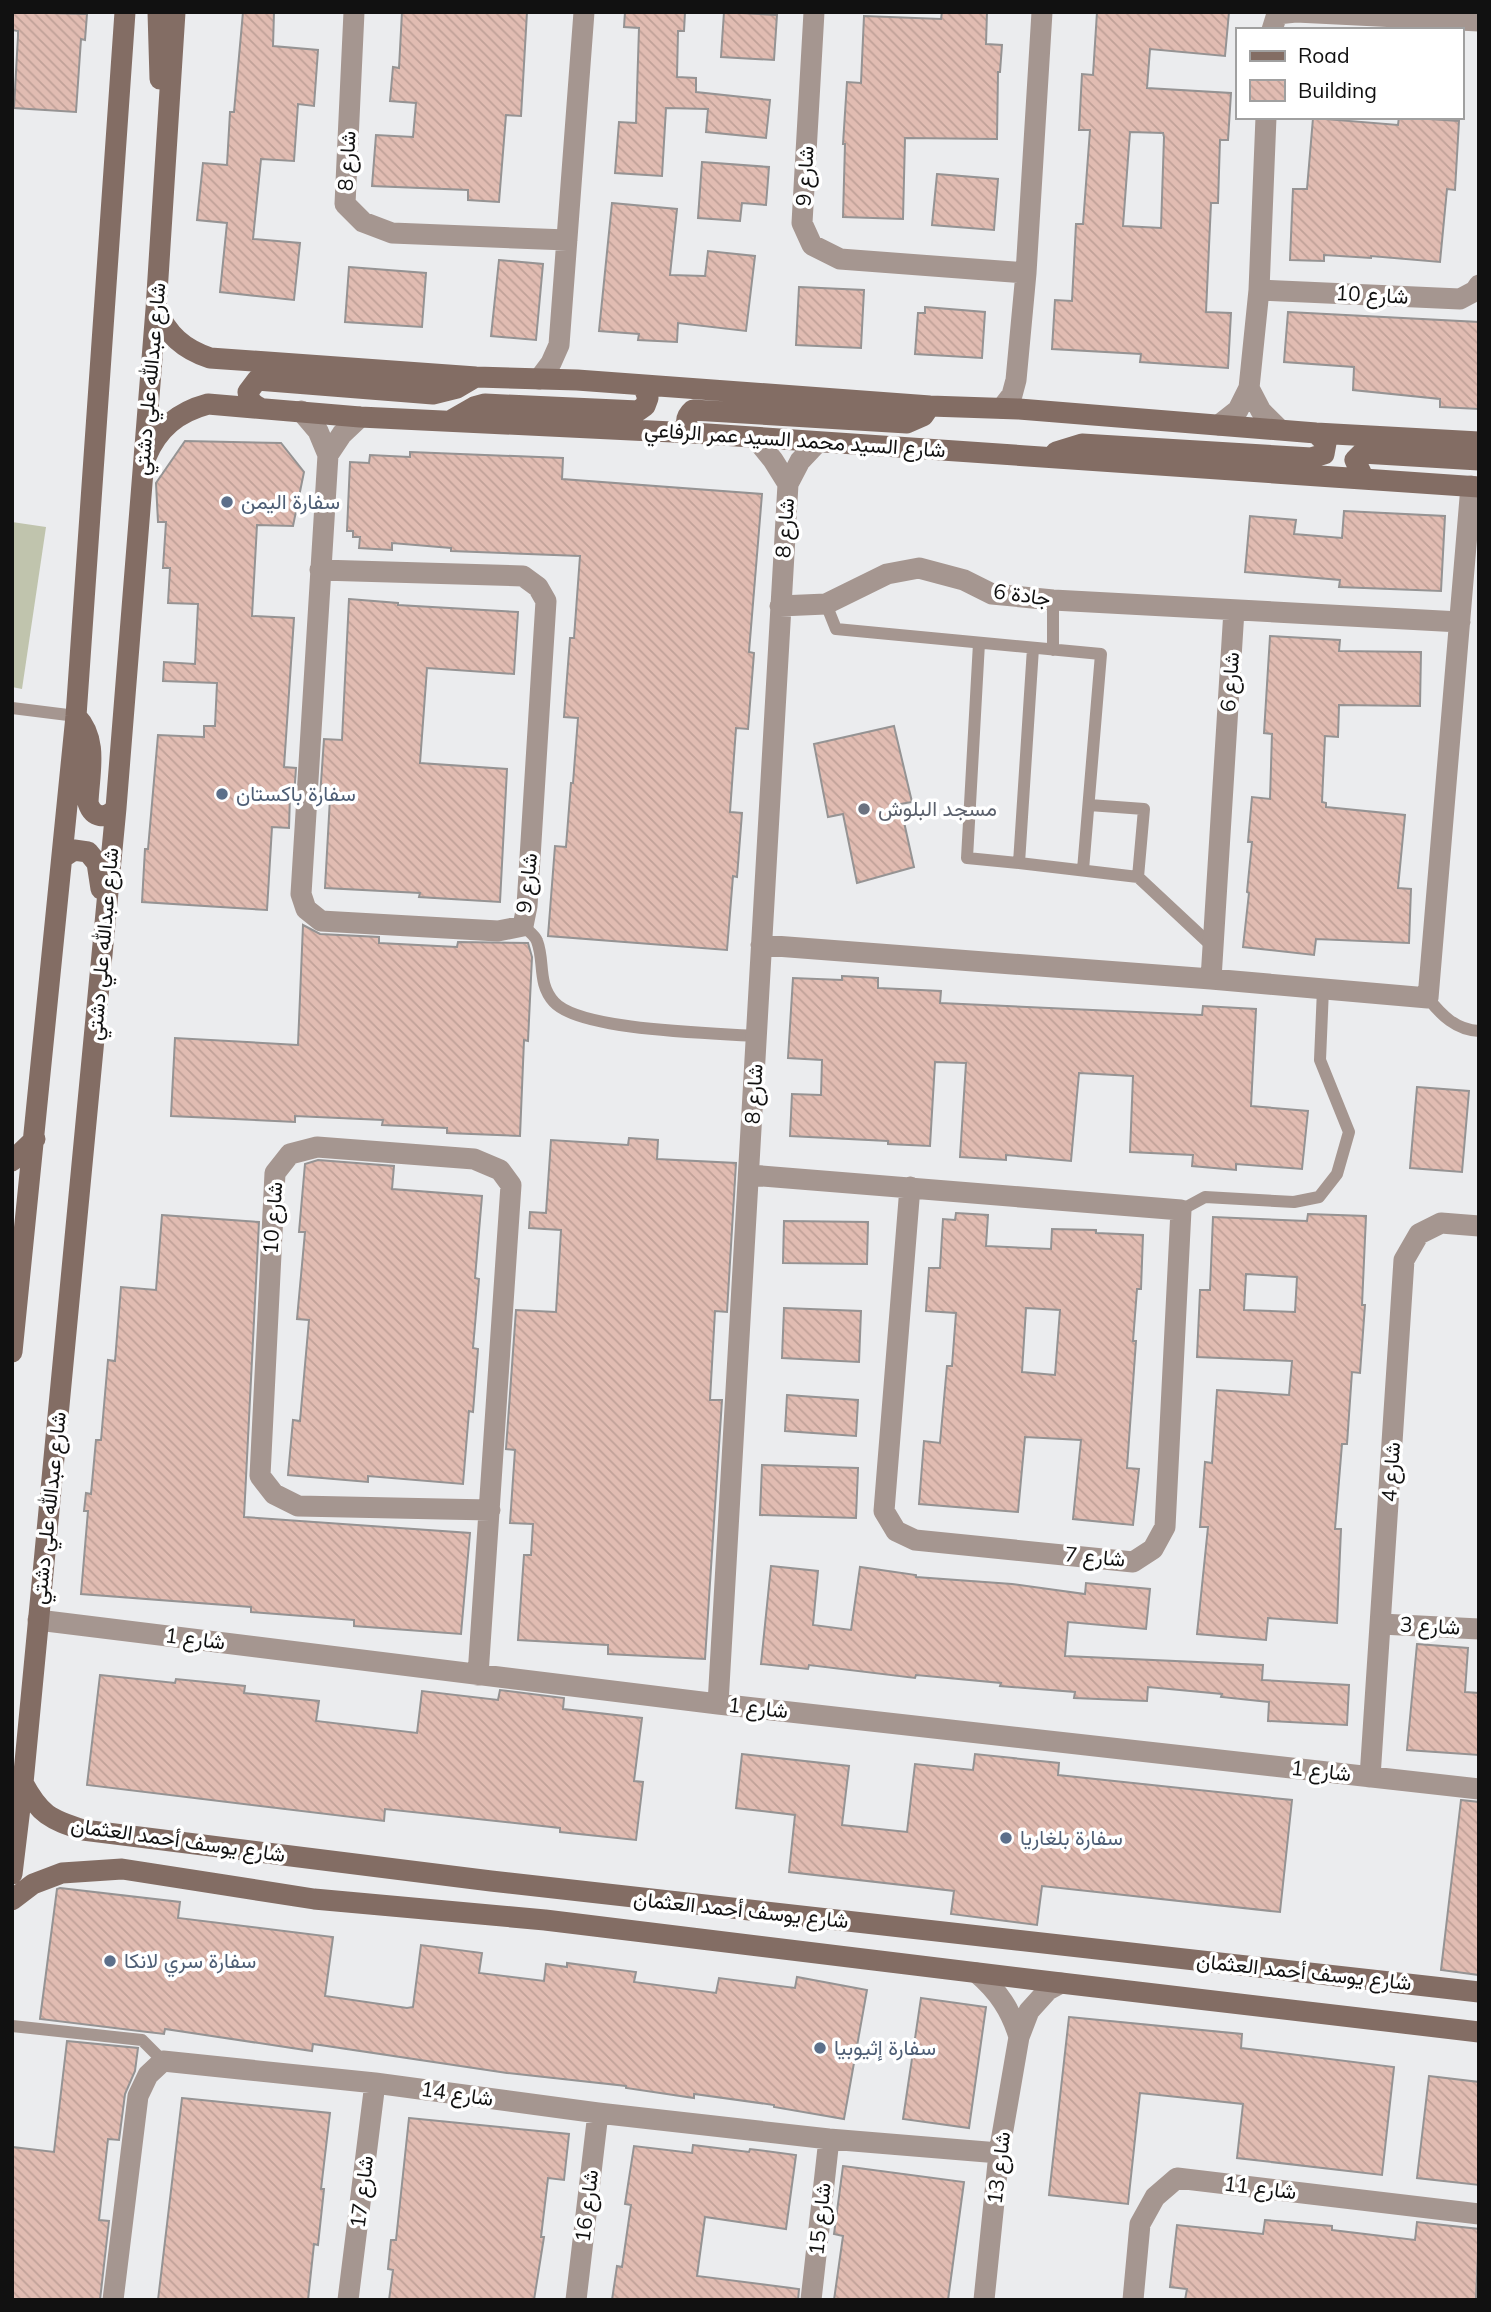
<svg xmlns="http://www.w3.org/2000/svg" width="1491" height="2312" viewBox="0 0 1491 2312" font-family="Mulish,Vazirmatn,sans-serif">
<defs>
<pattern id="building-back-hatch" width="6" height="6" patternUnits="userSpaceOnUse" patternTransform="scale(1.75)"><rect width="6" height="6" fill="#e1bcb2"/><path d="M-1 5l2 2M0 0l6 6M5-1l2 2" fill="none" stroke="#c0a198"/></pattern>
</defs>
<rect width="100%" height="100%" fill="#ebecee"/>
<path fill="#c0c4ad" d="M12 522 46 527 22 689 12 687Z"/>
<path fill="url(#building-back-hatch)" stroke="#959393" stroke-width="2" fill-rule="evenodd" d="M12 12 87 14 85 40 81 39 76 112 14 108 18 36V31L12 30Z
M243 12H274L273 46 318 50 314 106 298 104 294 161 261 159 253 239 300 243 294 300 220 292 227 223 197 220 203 163 227 165 230 112H234Z
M402 12H527L521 116 506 115 499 202 468 200V190L372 186 376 135 413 137 416 103 390 101 393 67 399 68Z
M625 12H685L684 31H678L677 77 696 78V92L770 100 766 138 706 132 708 109 666 108 662 176 615 173 619 122 636 123 639 28 624 27Z
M724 12 777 15 774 60 721 57Z
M942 12H987L986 44 1002 45 1000 72H998L997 139 905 138 903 219 843 217 845 144H843L847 82 861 83 864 16 941 19Z
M1097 12H1229L1225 56 1150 49 1147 88 1231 93 1228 140H1220L1218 203H1211L1206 312 1231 313 1228 368 1140 362 1141 354 1052 349 1055 300 1072 301 1076 224H1083L1090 130H1079L1082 74 1093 75ZM1130 132 1163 133 1164 137 1161 228 1123 226Z
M1399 117 1459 121 1455 190 1447 189 1440 262 1371 256V258L1324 255V261L1290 260 1293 189H1307L1313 118 1398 125Z
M702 162 769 167 766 205 742 203 740 221 698 218Z
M937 174 998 179 994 230 932 225Z
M612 203 677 209 670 275 705 276 708 251 755 256 746 331 678 323 677 342 638 340 639 334 599 331Z
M499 260 543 264 536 340 491 336Z
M349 267 426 273 422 327 345 322Z
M799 287 864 290 861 348 796 345Z
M925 307 985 312 982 358 915 354 918 313H925Z
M1288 312 1479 322V409L1440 407V399L1353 390 1354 367 1284 362Z
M185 441 281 443 304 472 293 526 257 525 252 616 294 618 284 767 296 768 294 796 290 795 289 828 272 827 267 910 142 902 145 849H148L158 735 204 737V726H215L217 683 163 681 164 662 195 664 198 604 168 603 170 568H163L166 522H158L156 483Z
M410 452 563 458 562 479 762 494 749 652 754 653 748 729 736 728 730 812 742 813 737 877 733 876 727 950 548 936 555 846 566 847 571 783H573L578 718 564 717 570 638H574L580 556 451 551V548L392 543V550L359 548 360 537H353V531H347L350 462 369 463 370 455 410 457Z
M1344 511 1445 516 1441 591 1339 587 1340 580 1245 572 1250 516 1296 520 1294 534 1342 538Z
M349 599 398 603V605L518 612 514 674 427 668 420 763 507 769 500 902 419 897 420 893 325 888 330 798 320 797 324 739 342 740Z
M1270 636 1340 640 1339 651 1421 652 1420 706 1339 705 1338 737 1325 736 1322 802 1326 803V807L1405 815 1398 888 1411 889 1409 943 1316 939 1314 955 1243 947 1249 893 1247 892 1252 842H1248L1252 797 1270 799 1272 734 1264 733Z
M894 726 912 802 900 804 914 867 857 883 843 814 828 817 814 744Z
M303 925 320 934 379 937V943L457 947 458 942 528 943 532 957 528 1041 524 1040 520 1136 447 1133V1128L382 1125 383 1120 295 1116V1122L171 1116 175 1038 298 1045Z
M842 976 878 978V988L941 991 940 1003 1202 1015 1203 1006 1256 1009 1251 1106 1308 1111 1302 1169 1236 1164V1170L1192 1166 1193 1155 1130 1152 1133 1076 1079 1073 1071 1161 1006 1155V1160L960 1157 966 1063 935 1062 930 1146 888 1144V1141L790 1136 792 1094 821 1095 822 1060 788 1058 793 978 842 980Z
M1417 1087 1469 1091 1462 1172 1410 1168Z
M629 1138 658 1140 657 1159 736 1163 727 1312 715 1311 710 1400H722L705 1659 608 1654V1645L518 1640 524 1555H531L533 1524 510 1523 515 1450 506 1449 516 1310 556 1312 561 1230 529 1228 530 1212 546 1213 551 1140 628 1145Z
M318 1160 394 1166 392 1189 482 1196 475 1278 479 1279 473 1348 478 1349 473 1412 469 1411 463 1484 368 1476V1482L288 1475 293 1420 300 1421 309 1320 297 1319 305 1232H299L305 1164Z
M956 1213 988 1215 986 1246 1051 1249 1052 1229 1096 1230V1233L1143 1235 1141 1289H1137L1133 1341H1136L1127 1468 1139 1469 1133 1525 1073 1519 1081 1440 1025 1437 1018 1512 919 1504 924 1441 940 1443 947 1366H952L956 1313 926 1311 929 1268H940L943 1219 955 1220ZM1026 1308 1060 1310 1055 1375 1022 1372Z
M1308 1214 1366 1216 1362 1305H1365L1360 1373 1352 1372 1347 1444H1342L1335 1529H1341L1337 1623 1268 1618 1266 1640 1197 1634 1208 1527H1200L1205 1462 1212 1463 1217 1390 1289 1395 1292 1361 1197 1357 1200 1290H1210L1213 1217 1307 1221ZM1246 1274 1297 1277 1295 1312 1244 1310Z
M162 1215 259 1222 244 1517 470 1533 461 1634 354 1626V1620L251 1612V1607L81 1594 88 1511H84L86 1493 91 1494 96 1440H101L108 1360 115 1361 121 1287 156 1290Z
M784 1221 868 1222 867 1264 783 1263Z
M784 1308 861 1311 859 1362 782 1358Z
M787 1395 858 1400 856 1436 785 1431Z
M762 1465 858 1468 856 1518 760 1515Z
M771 1566 818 1571 813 1625 851 1630 860 1567 916 1575V1577L1012 1584 1085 1594 1086 1583 1150 1589 1146 1629 1068 1622 1065 1656 1263 1665 1262 1680 1349 1685 1347 1725 1268 1721 1269 1702 1221 1697 1222 1694 1148 1687 1147 1701 1074 1698 1075 1692 1000 1686 1001 1683 916 1675 915 1678 809 1665 808 1669 761 1664Z
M1417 1644 1468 1648 1465 1692 1479 1693V1755L1407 1750Z
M100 1675 175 1683 176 1679 245 1686 244 1693 319 1701 316 1721 417 1733 422 1691 498 1700 500 1690 564 1698 563 1709 642 1718 634 1781 643 1782 636 1840 560 1832V1828L385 1809 384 1821 87 1785Z
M742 1754 849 1766 842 1825 907 1832 915 1764 973 1770 975 1754 1059 1763 1058 1775 1292 1800 1280 1912 1042 1886 1037 1925 951 1914 954 1891 789 1872 795 1815 736 1808Z
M1461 1800 1479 1802V1975L1441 1970Z
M60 1888 180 1902 178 1918 333 1937 325 1996 407 2008 413 2007 421 1945 482 1953 479 1973 544 1981 546 1964 567 1967V1963L636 1972 634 1982 716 1993 719 1978 795 1988 797 1977 867 1990 844 2119 774 2107V2105L694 2094V2098L626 2088V2086L507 2073 313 2044 312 2051 165 2029 164 2034 40 2019 57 1889Z
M921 1998 986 2007 969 2128 903 2119Z
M1069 2017 1242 2034 1241 2048 1394 2067 1382 2175 1237 2158 1243 2104 1140 2093 1128 2204 1049 2195Z
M67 2041 138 2048 135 2071 125 2094 119 2140 108 2139 99 2220 109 2221 100 2300H12V2147L54 2152Z
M1429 2076 1479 2082V2185L1417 2178Z
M182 2098 330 2113 321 2189H324L318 2245 314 2244 308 2300H158Z
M409 2118 569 2134 564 2180 548 2178 541 2237H544L534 2300H389L393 2270 388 2269 391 2240H396Z
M693 2145 749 2152 750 2149 796 2155 786 2229 705 2217 697 2276 799 2289 798 2300H612L617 2266 622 2267 631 2205 625 2204 634 2146 692 2153Z
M843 2166 964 2182 948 2300H834L843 2236 834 2234Z
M1265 2220 1332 2226V2230L1415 2240 1417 2222 1479 2229 1476 2300H1185L1187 2289 1170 2287 1177 2225 1263 2234Z"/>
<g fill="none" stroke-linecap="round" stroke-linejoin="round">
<path stroke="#a59690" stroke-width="12" d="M826 604 836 629 1101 654 1083 870
M979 643 967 858 1019 863
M1033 648 1019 863 1138 877 1213 947
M1053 650V600
M12 708 76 716
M1089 805 1144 809 1138 877
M523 926C527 930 535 935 537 941 545 962 537 983 554 1002 580 1031 714 1033 757 1036
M1428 998C1441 1015 1456 1030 1479 1031
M1181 1210 1205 1197 1294 1202 1319 1197 1337 1174 1349 1132 1320 1060 1323 989
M12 2026 142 2040 163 2061"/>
<path stroke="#a59690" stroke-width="21" d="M354 12 345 204 363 222 392 233 567 240
M814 12 802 223 812 245 840 259 1026 273
M1272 30 1277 14 1296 12 1479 21
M1259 290 1460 299 1475 291 1479 285
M539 379 551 363 559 345 584 12
M1249 388 1261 411 1279 429
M1002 408 1012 395 1016 380 1026 273 1042 12
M301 411 318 431 328 455 301 894 306 909 321 921 498 931 523 926 527 906 546 601 538 587 523 576 320 570
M1219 425 1238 410 1249 388 1259 290 1266 117
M756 439 773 460 788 484
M328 455 342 434 360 417
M780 606 826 604 887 574 919 568 964 580 992 594 1053 600 1460 622
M761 945 1211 979 1428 998 1471 486
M1211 979 1234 610
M750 1175 1181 1210 1165 1527 1153 1549 1133 1562 915 1540 896 1531 884 1511 910 1187
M38 1620 718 1704 1479 1789
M1381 1624 1479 1629
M478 1675 511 1185 500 1170 474 1159 317 1147 290 1154 275 1173 260 1476 274 1494 298 1506 490 1510
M718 1704 788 484 800 461 817 443
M1370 1777 1404 1260 1419 1234 1441 1223 1479 1226
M977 1973C998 1991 1011 2010 1019 2037
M113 2300 138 2096 148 2075 163 2061 375 2083 598 2113 829 2139 999 2153
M348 2300 375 2083
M576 2300 598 2113
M811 2300 829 2139
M984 2300 999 2153 1019 2037 1029 2011 1048 1990 1061 1983
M1133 2300 1140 2224 1155 2197 1177 2178 1479 2214"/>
<path stroke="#836d64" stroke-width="21" d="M158 12 160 79
M156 309C168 335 183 349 210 358L476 377 577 380 930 406 1019 409 1316 433 1479 442
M260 408C252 404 249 400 248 392L257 380 433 394 457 388 474 378
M453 419 474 407 485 404 638 411 645 406 648 398 644 388 640 385
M693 433C684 425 685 417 693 410L907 423 923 416 930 406
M1056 452 1082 444 1311 458 1324 454 1326 443 1316 433
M146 457C158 428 178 412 208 404L360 417 693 433 1479 487
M1364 479 1355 460 1362 453 1479 460
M76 716C99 740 89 773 88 803 93 818 106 820 116 808
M62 858 74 850 88 852 97 863 101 889
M12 1161 35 1139
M12 1352 76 716 125 12
M23 1783C40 1815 50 1819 83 1830L491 1881 1479 1992
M12 1874 23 1783 116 808 156 309 175 12
M12 1900 33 1884 62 1873 122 1869 314 1899 545 1920 1061 1983 1479 2032"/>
</g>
<g fill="#5c6f8a" stroke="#fff" stroke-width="2.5">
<circle cx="227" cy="502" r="7"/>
<circle cx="222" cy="794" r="7"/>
<circle cx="1006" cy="1838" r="7"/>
<circle cx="110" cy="1961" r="7"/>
<circle cx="820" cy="2048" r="7"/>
</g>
<circle fill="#6b7280" stroke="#fff" stroke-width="2.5" cx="864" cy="809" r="7"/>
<g text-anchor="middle" stroke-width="7" stroke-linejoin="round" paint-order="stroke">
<g font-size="21" fill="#111" stroke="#fff">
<text transform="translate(347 161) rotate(-87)" y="7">شارع 8</text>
<text transform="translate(805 176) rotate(-87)" y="7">شارع 9</text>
<text transform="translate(1372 295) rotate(3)" y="7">شارع 10</text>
<text transform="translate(150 379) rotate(-85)" y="7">شارع عبدالله علي دشتي</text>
<text transform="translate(795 440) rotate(4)" y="7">شارع السيد محمد السيد عمر الرفاعي</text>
<text transform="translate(785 528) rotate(-86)" y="7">شارع 8</text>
<text transform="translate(1022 595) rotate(8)" y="7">جادة 6</text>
<text transform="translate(1230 682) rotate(-86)" y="7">شارع 6</text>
<text transform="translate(527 883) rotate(-84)" y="7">شارع 9</text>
<text transform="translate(103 944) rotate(-85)" y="7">شارع عبدالله علي دشتي</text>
<text transform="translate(754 1094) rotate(-87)" y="7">شارع 8</text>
<text transform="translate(273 1218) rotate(-86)" y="7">شارع 10</text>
<text transform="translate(1391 1472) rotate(-86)" y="7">شارع 4</text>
<text transform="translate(49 1508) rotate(-84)" y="7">شارع عبدالله علي دشتي</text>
<text transform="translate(1095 1557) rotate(5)" y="7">شارع 7</text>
<text transform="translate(1430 1626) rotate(3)" y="7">شارع 3</text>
<text transform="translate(195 1639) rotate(7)" y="7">شارع 1</text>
<text transform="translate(758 1708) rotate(6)" y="7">شارع 1</text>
<text transform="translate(1321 1771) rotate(6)" y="7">شارع 1</text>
<text transform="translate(178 1840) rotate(8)" y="7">شارع يوسف أحمد العثمان</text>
<text transform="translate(741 1910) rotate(6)" y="7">شارع يوسف أحمد العثمان</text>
<text transform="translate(1304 1972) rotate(6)" y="7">شارع يوسف أحمد العثمان</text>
<text transform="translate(457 2094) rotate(8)" y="7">شارع 14</text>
<text transform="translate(999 2168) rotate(-83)" y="7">شارع 13</text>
<text transform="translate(1260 2188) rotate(7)" y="7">شارع 11</text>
<text transform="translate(362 2192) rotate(-83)" y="7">شارع 17</text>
<text transform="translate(587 2206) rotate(-83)" y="7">شارع 16</text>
<text transform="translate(820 2219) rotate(-84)" y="7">شارع 15</text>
</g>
<g font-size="21" fill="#4e5e75" stroke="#fff" text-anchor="start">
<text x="241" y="509">سفارة اليمن</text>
<text x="236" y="801">سفارة باكستان</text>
<text x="1020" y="1845">سفارة بلغاريا</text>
<text x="124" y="1968">سفارة سري لانكا</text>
<text x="834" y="2055">سفارة إثيوبيا</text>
</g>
<g font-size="21" fill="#5b616d" stroke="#fff" text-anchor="start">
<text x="878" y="816">مسجد البلوش</text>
</g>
</g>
<rect width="1491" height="2312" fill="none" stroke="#111111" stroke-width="28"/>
<rect x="1236" y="28" width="228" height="91" fill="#ffffff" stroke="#a0a0a0" stroke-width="2"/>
<rect x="1250" y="51" width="35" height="10" fill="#836d64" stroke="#a0a0a0" stroke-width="2"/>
<text x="1298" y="63" font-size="21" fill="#111111">Road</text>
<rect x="1250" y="80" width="35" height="21" fill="url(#building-back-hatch)" stroke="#a0a0a0" stroke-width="2"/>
<text x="1298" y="98" font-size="21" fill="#111111">Building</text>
</svg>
